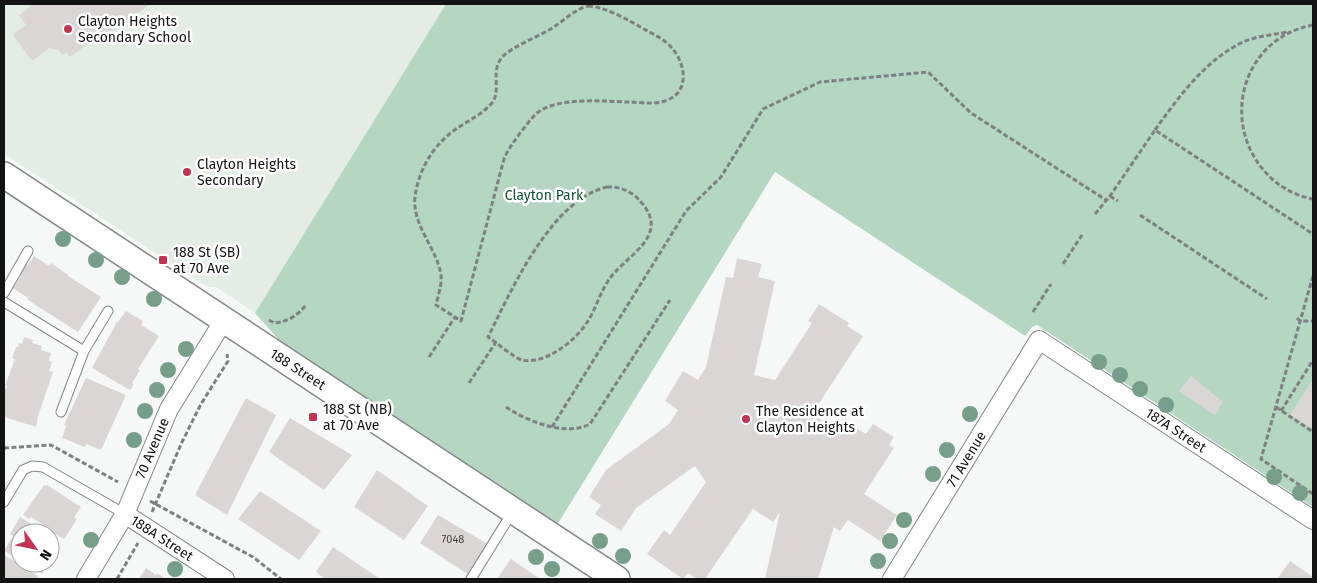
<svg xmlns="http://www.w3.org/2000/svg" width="1317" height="583" viewBox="0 0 1317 583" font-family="'Fira Sans',sans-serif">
<rect width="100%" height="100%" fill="#f5f8f6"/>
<path fill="#e3ede6" d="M4 4H446L255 313 216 287H209L201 283 4 154Z"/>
<path fill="#b5d6c1" d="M446 4H1313V507L1037 325 1032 327 1025 336 775 172 557 525 305 361 279 340 255 313Z"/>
<path fill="#dad6d6" d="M28 4H151L107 35 104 32 70 57 66 52 62 55 59 50 49 48 32 61 13 35 26 25 19 15 30 7Z
M34 256 49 266 51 263 68 275V276L101 297 78 332 34 304 27 299 28 298 13 288 21 276V274L19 272 25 263 28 265Z
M737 258 762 264 758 277 775 281 754 375 775 380 812 323 808 321 819 304 849 323 847 326 863 336 812 414 843 434 849 424 866 434 873 424 894 437 889 445 894 448 864 494 897 515 880 541 848 520 840 531 834 527 818 579H765L780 512 773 522 753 509 705 579H697L688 573 683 579 647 554 664 530 670 535 706 482 695 466 636 508 621 531 595 514 601 505 589 497 606 470 669 424 678 410 665 401 683 371 698 380 706 367 726 277 733 278Z
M126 311 143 321 141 325 159 336 138 369 140 370 132 383 134 384 130 390 92 368 117 322H118Z
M24 337 33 340 32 343 42 346 41 350 51 353 49 361 52 362 49 371 53 372 37 419H38L36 427 4 417V391L7 386H5L14 361 15 359 12 358 16 347H18L19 343 22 344Z
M1191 376 1223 402 1215 415 1179 391Z
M86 378 126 395 101 450 86 444 85 447 62 438 66 426 64 425Z
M1313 379V429L1290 415Z
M246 398 276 415 227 515 195 495Z
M290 418 352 455 324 490 269 452Z
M377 470 428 506 404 540 354 507Z
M44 485 46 486 47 485 81 507 74 517 77 519 64 539 47 530 48 528 31 517 29 519 23 515Z
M260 491 321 531 299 560 238 519Z
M438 515 488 544 472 577 420 543Z
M20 517 46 533H20V557L14 553 13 556 4 551 13 536 10 534Z
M50 536 57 540 51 549 56 551 50 561Z
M333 547 380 579H325L316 572Z
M4 555 38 576 36 579H4Z
M511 559 540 579H497Z
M1290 561 1313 577V579H1277Z
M28 563H49L42 574 27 565Z
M146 568 156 575 157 573 166 579H139Z"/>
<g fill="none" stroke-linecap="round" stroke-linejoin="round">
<g stroke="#838785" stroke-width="11">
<path id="lane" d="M4 293 28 251
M4 302 84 351 61 412
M84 351 108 311
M4 502 23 470 32 466 43 467 125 514
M471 579 513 511"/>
</g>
<g stroke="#838785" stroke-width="20">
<path id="street" d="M125 514 225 579
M86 579 125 514 169 409 224 320
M892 579 1039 340 1313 520"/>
</g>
<g stroke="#838785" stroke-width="28">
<path id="secondary" d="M4 175 617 579"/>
</g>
<path stroke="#7f8180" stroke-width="3" stroke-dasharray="5 2.5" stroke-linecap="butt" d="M588 6C604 6 630 21 644 29 653 34 662 38 670 46 686 62 691 93 665 101 653 105 639 102 627 102 602 101 557 97 537 113 531 118 526 126 520 133 514 142 508 149 504 159L461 321 436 305C438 296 442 285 441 275 437 248 412 226 415 197 418 172 432 147 452 132 465 122 482 115 492 103 501 91 492 75 499 62 500 60 501 58 503 56 516 45 535 38 549 30 563 22 573 10 588 6Z
M1313 25C1242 38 1219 123 1267 174 1279 187 1296 196 1313 199
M1155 130C1178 98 1203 63 1239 44 1254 36 1272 35 1288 32
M607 187C620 186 633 192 641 202 672 237 624 256 608 281 602 290 598 301 593 312 583 332 568 346 548 356 541 359 530 362 522 360 514 358 496 342 488 337 512 289 551 200 607 187Z
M1110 196 1118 201
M1095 214 1110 196 1155 130 1313 234
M1140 215 1267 299
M1063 264 1082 235
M1313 276 1261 459 1313 494
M1033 312 1051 284
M1297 318 1300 321H1313
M269 320 274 323C288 322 298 315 307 304
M429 357 455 317
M469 383 496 342
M506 407C527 421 565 437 590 424L670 300
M1276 407 1313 432
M1281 411 1313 360
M552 427 686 211 721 177 763 109 820 82 928 72 971 113 1106 200
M4 448 51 445 118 482
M150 501 253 557 281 579
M152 512 182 442 201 404 228 361 227 354
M117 579 138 543"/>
<use href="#lane" stroke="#fff" stroke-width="9"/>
<use href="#street" stroke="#fff" stroke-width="18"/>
<use href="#secondary" stroke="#fff" stroke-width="25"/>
</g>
<g fill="#779d8b">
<circle cx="63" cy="239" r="8"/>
<circle cx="96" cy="260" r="8"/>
<circle cx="122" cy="277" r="8"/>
<circle cx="154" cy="299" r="8"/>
<circle cx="186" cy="349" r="8"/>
<circle cx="1099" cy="362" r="8"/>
<circle cx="168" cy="370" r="8"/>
<circle cx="1120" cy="375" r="8"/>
<circle cx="1140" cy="389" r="8"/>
<circle cx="157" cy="390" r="8"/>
<circle cx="1166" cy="405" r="8"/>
<circle cx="145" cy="411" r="8"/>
<circle cx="970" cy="414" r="8"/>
<circle cx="134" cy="440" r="8"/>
<circle cx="947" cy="450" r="8"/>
<circle cx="933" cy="474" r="8"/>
<circle cx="1274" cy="477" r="8"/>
<circle cx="1300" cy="493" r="8"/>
<circle cx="904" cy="520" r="8"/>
<circle cx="91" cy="540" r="8"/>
<circle cx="600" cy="541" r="8"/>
<circle cx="890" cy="541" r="8"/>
<circle cx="623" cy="556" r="8"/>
<circle cx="536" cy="557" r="8"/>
<circle cx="878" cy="561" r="8"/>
<circle cx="175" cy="569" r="8"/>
<circle cx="552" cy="569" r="8"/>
</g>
<g fill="#c33352" stroke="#fff" stroke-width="2">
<circle cx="68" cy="29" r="5"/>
<circle cx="187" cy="172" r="5"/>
<rect x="158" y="255" width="10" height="10" rx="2.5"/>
<rect x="308" y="412" width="10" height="10" rx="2.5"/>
<circle cx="746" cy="419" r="5"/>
</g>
<g text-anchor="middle" stroke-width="5" stroke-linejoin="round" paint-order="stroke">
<g font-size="11" fill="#444443">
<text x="453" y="543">7048</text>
</g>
<g font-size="14" fill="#121312" stroke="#fff" text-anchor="start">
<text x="78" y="26">Clayton Heights<tspan x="78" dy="16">Secondary School</tspan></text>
<text x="197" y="169">Clayton Heights<tspan x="197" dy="16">Secondary</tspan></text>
<text x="173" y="257">188 St (SB)<tspan x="173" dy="16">at 70 Ave</tspan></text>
<text x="323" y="414">188 St (NB)<tspan x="323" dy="16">at 70 Ave</tspan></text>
<text x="756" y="416">The Residence at<tspan x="756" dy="16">Clayton Heights</tspan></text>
</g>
<g font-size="14" fill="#105334" stroke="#fff">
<text x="544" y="200">Clayton Park</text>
</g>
<g font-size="14" fill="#121312" stroke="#fff">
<text transform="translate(298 369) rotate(33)" y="5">188 Street</text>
<text transform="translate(1176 430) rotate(33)" y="5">187A Street</text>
<text transform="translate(152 448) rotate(-67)" y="5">70 Avenue</text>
<text transform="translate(966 459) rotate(-59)" y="5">71 Avenue</text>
<text transform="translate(162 538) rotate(33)" y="5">188A Street</text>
</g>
</g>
<rect width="1317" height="583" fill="none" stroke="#121312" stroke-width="10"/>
<g transform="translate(35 548) rotate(123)"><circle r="24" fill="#ffffff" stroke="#a0a1a0"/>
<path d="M0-4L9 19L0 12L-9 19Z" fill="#c33352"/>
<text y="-8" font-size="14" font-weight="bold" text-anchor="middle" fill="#121312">N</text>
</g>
</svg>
